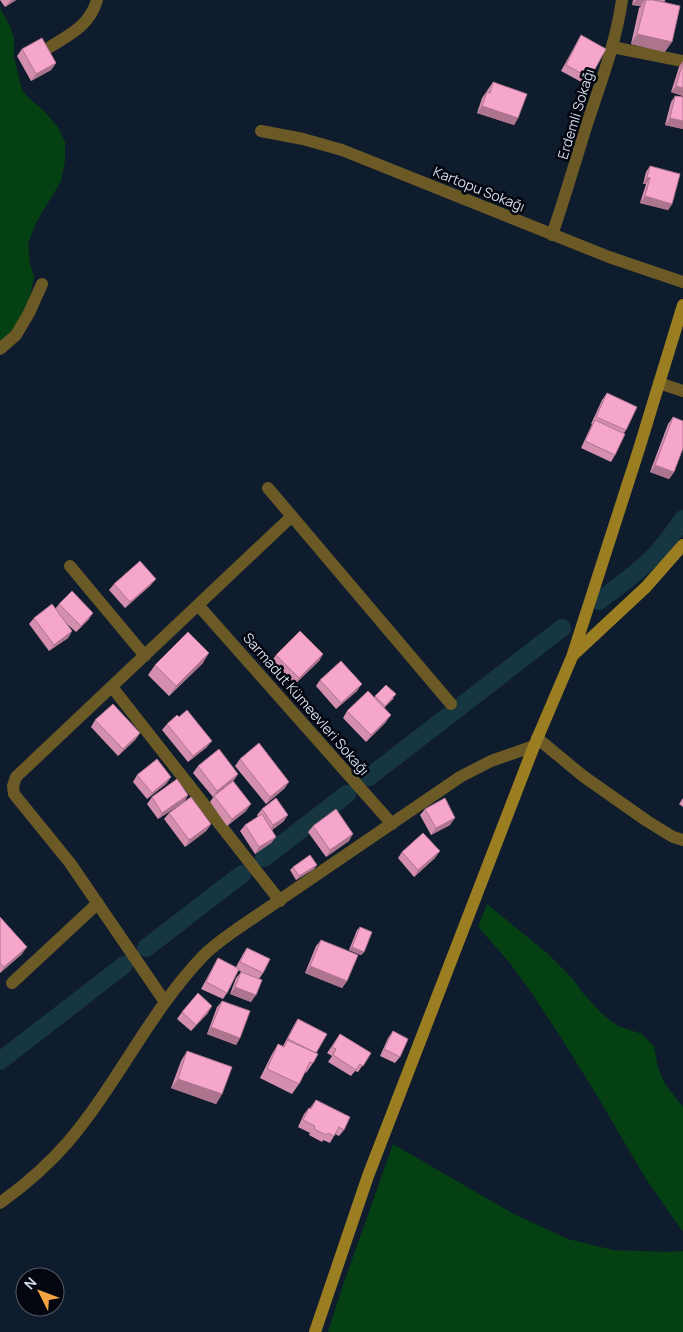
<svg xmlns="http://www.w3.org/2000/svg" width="683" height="1332" viewBox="0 0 683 1332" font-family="Manrope,sans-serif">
<rect width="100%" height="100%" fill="#0e1c2e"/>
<path fill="#054013" d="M0 8 10 26 14 38V57L22 90 29 98 44 111 58 127 65 142V161L61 181 36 223 28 244 30 263 34 277 29 301 16 326 0 343Z
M487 904 547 953 573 979 582 992 602 1014 618 1026 642 1034 654 1046 658 1068 665 1084 683 1107V1232L646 1179 596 1094 560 1036 529 989 509 962 478 927Z
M393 1144 512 1213 568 1239 613 1250 670 1252 683 1251V1332H328L342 1288Z"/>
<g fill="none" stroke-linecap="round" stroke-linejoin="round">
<path stroke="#163641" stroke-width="18" d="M599 601C617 587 635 575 651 559 664 547 673 533 683 519
M369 777 562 628
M264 858 347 794
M146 948 242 874
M0 1061 124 965"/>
<path stroke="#6c5a26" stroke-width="12" d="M50 47C71 34 90 25 97 0
M612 47 683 61
M261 131 303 139 342 150 609 257 683 282
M552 235C565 197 576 159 588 121 601 82 616 42 622 0
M0 349 16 335 29 313 42 284
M659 383 683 391
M268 488 451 704
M70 566 145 656
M198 605 392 824
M112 687 280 901
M537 738 583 776 647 821 673 837 683 840
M12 983 98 903
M165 1002 70 863 14 794 13 786 16 777 291 517
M0 1203C25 1185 48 1165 68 1142 118 1083 150 1011 204 955 214 945 226 937 237 929L460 777 491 761 534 746"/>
<path stroke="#9b7e21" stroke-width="12" d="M573 655 646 587 683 545
M315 1332 368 1176 534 746 572 657 639 449 683 305"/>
</g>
<path fill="#d48fae" d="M0 0H16L5 7Z
M633 0H665L664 2 665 52 631 44 639 8 641 6 632 5Z
M581 35 590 78 585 84 561 71 577 42Z
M22 49 56 63 51 70 31 81 17 56Z
M683 61V96L671 92 679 67Z
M493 82 518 118 514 125 477 113 482 98Z
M675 96 683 97V129L665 125 671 102Z
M650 166 672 204 668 210 640 203 646 184H643L646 172Z
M607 393 626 430 624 433 615 455 611 462 581 448 592 424H591L602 400Z
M673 417 674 472 669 479 650 472 668 424Z
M114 584 151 585 125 608 109 590Z
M59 604 89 619 76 632 66 623 72 631 68 638 49 651 29 624 34 618 55 609Z
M323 654 319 661 294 685 271 662 276 655Z
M203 663 169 696 148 675 155 665Z
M320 680 357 691 336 709 316 686Z
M375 696 394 698 384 708 386 722 366 742 343 718 347 711 374 698Z
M95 720 140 733 135 740 118 756 91 727Z
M167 724 207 747 188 762 162 730Z
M240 759 285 788 266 804 235 766Z
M198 766 238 774 234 780 230 783 246 811 227 826 210 802 214 796 213 797 193 773Z
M137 775 171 777 166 784 147 799 133 782Z
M188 795 184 802 158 819 147 804 152 797Z
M683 798V807L679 804Z
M262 809 284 821 272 830 276 837 271 843 255 854 240 831 245 825 258 817 257 815Z
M425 809 450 825 431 835 420 815Z
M169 813 211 824 206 831 185 847 164 819Z
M313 826 349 841 326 857 308 832Z
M402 852 435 858 414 877 398 858Z
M293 867 314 869 296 880 290 870Z
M0 917 22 954 0 973Z
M360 927 364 952 361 955 349 950 357 930Z
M321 940 347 981 342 988 305 973 316 946Z
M247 948 263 973 259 979 251 1002 230 994 236 978 241 972 245 974 238 970 227 993 223 999 201 989 214 965 218 958 236 967 243 954Z
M222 1001 240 1038 236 1045 207 1034 217 1007Z
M182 1012 208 1013 191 1031 177 1019Z
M298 1019 316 1053 313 1063 306 1073 305 1072 299 1084 292 1094 260 1078 272 1054 278 1044 283 1046 294 1025Z
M393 1031 400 1057 395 1063 380 1056 388 1038Z
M340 1034 371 1053 358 1072 355 1071 351 1076 328 1062 332 1056 327 1053Z
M187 1051 222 1094 216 1104 171 1088 181 1061Z
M316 1100 344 1130 339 1136 335 1134 330 1143 323 1140 322 1142 309 1135 310 1133 298 1127 304 1114 309 1108H310Z"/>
<path fill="#ac748d" d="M11 0H16L5 7 10 1Z
M636 0H645L641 6 632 5Z
M637 34 672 42 665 52 631 44Z
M56 63 51 70 31 81 36 74Z
M676 86 683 88V96L671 92Z
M482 106 518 118 514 125 477 113Z
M670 118 683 121V129L665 125Z
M647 177 650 178 646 184H643Z
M645 196 672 204 668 210 640 203Z
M655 465 674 472 669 479 650 472Z
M156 579 151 585 125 608 130 602Z
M93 613 89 619 76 632 81 626Z
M72 631 68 638 49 651 54 645Z
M209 653 203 663 169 696 176 686Z
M323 654 319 661 294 685 299 678Z
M362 684 357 691 336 709 341 703Z
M391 715 386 722 366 742 371 735Z
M140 733 135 740 118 756 123 749Z
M212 741 207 747 188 762 193 756Z
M238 774 234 780 213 797 217 791Z
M171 777 166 784 147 799 152 793Z
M289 782 285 788 266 804 270 797Z
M188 795 184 802 158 819 162 813Z
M251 804 246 811 227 826 232 819Z
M288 815 284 821 269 832 273 825Z
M455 818 450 825 431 835 436 828Z
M211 824 206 831 185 847 189 840Z
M353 834 349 841 326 857 330 850Z
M276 837 271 843 255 854 259 847Z
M440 851 435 858 414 877 418 870Z
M317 865 314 869 296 880 299 876Z
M27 947 22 954 0 973 4 967Z
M352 947 364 952 361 955 349 950Z
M310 966 347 981 342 988 305 973Z
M235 987 256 995 251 1002 230 994Z
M212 1006 208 1013 191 1031 196 1025Z
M211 1027 240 1038 236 1045 207 1034Z
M178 1079 222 1094 216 1104 171 1088Z"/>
<path fill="#f6a6ca" stroke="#ac748d" d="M646 0H654L680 6 672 42 637 34Z
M654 0H665L664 2Z
M581 35 606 49 590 78 566 65Z
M42 38 56 63 36 74 22 49Z
M683 62V88L676 86Z
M493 82 527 94 518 118 482 106 487 92 490 93Z
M675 96 683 97V121L670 118Z
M650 166 680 174 672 204 645 196 650 178 647 177Z
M607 393 637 407 626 430 596 417Z
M673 417 683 421V448L674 472 655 465Z
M595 420 625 434 615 455 585 441Z
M140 561 156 579 130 602 114 584Z
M72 591 93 613 81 626 59 604Z
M52 604 72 631 54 645 34 618Z
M300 631 323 654 299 678 276 655Z
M188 632 209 653 176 686 155 665Z
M341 661 362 684 341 703 320 680Z
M386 685 396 694 385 706 375 696Z
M368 691 391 715 371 735 347 711Z
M113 704 140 733 123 749 95 720Z
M187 710 212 741 193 756 167 724 177 715 179 717Z
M259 743 289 782 270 797 240 759Z
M219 749 238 774 217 791 198 766Z
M157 759 171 777 152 793 137 775Z
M177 779 188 795 162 813 152 797Z
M233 781 251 804 232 819 214 796Z
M191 797 211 824 189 840 169 813Z
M276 798 288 815 273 825 262 809Z
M445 798 455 818 436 828 425 809Z
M336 809 353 834 330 850 313 826Z
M262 814 276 837 259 847 245 825Z
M423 833 440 851 418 870 402 852Z
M310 855 317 865 299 876 293 867Z
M0 917 27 947 4 967 0 963Z
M360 927 372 932 364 952 352 947Z
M321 940 358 955 347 981 310 966Z
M247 948 270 959 263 973 240 962Z
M218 958 239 969 227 993 206 982Z
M241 972 262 980 256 995 235 987Z
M198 993 212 1006 196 1025 182 1012Z
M222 1001 250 1011 240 1038 211 1027Z
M298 1019 327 1034 316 1053 287 1040Z
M393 1031 408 1039 400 1057 384 1049Z
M340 1034 371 1053 363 1066 360 1064 356 1070 333 1055 336 1049 332 1047Z
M288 1039 318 1054 313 1063 310 1062 299 1084 267 1069 278 1044 284 1047Z
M187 1051 232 1067 222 1094 178 1079Z
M316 1100 350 1117 344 1130 339 1127 334 1136 328 1133 326 1135 314 1129 315 1126 303 1120 309 1108 311 1109Z"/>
<g text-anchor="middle" stroke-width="5" stroke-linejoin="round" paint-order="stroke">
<g font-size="14" fill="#d3ddea" stroke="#03060e">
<text transform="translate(576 114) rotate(-73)" y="5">Erdemli Sokağı</text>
<text transform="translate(479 189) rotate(22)" y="5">Kartopu Sokağı</text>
<text transform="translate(306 704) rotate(49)" y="5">Sarmadut Kümeevleri Sokağı</text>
</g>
</g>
<g transform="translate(40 1292) rotate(312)"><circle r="24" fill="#03060e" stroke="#565c66"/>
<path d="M0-4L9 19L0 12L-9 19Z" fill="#f4a443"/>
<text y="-8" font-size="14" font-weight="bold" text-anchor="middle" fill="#d3ddea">N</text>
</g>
</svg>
